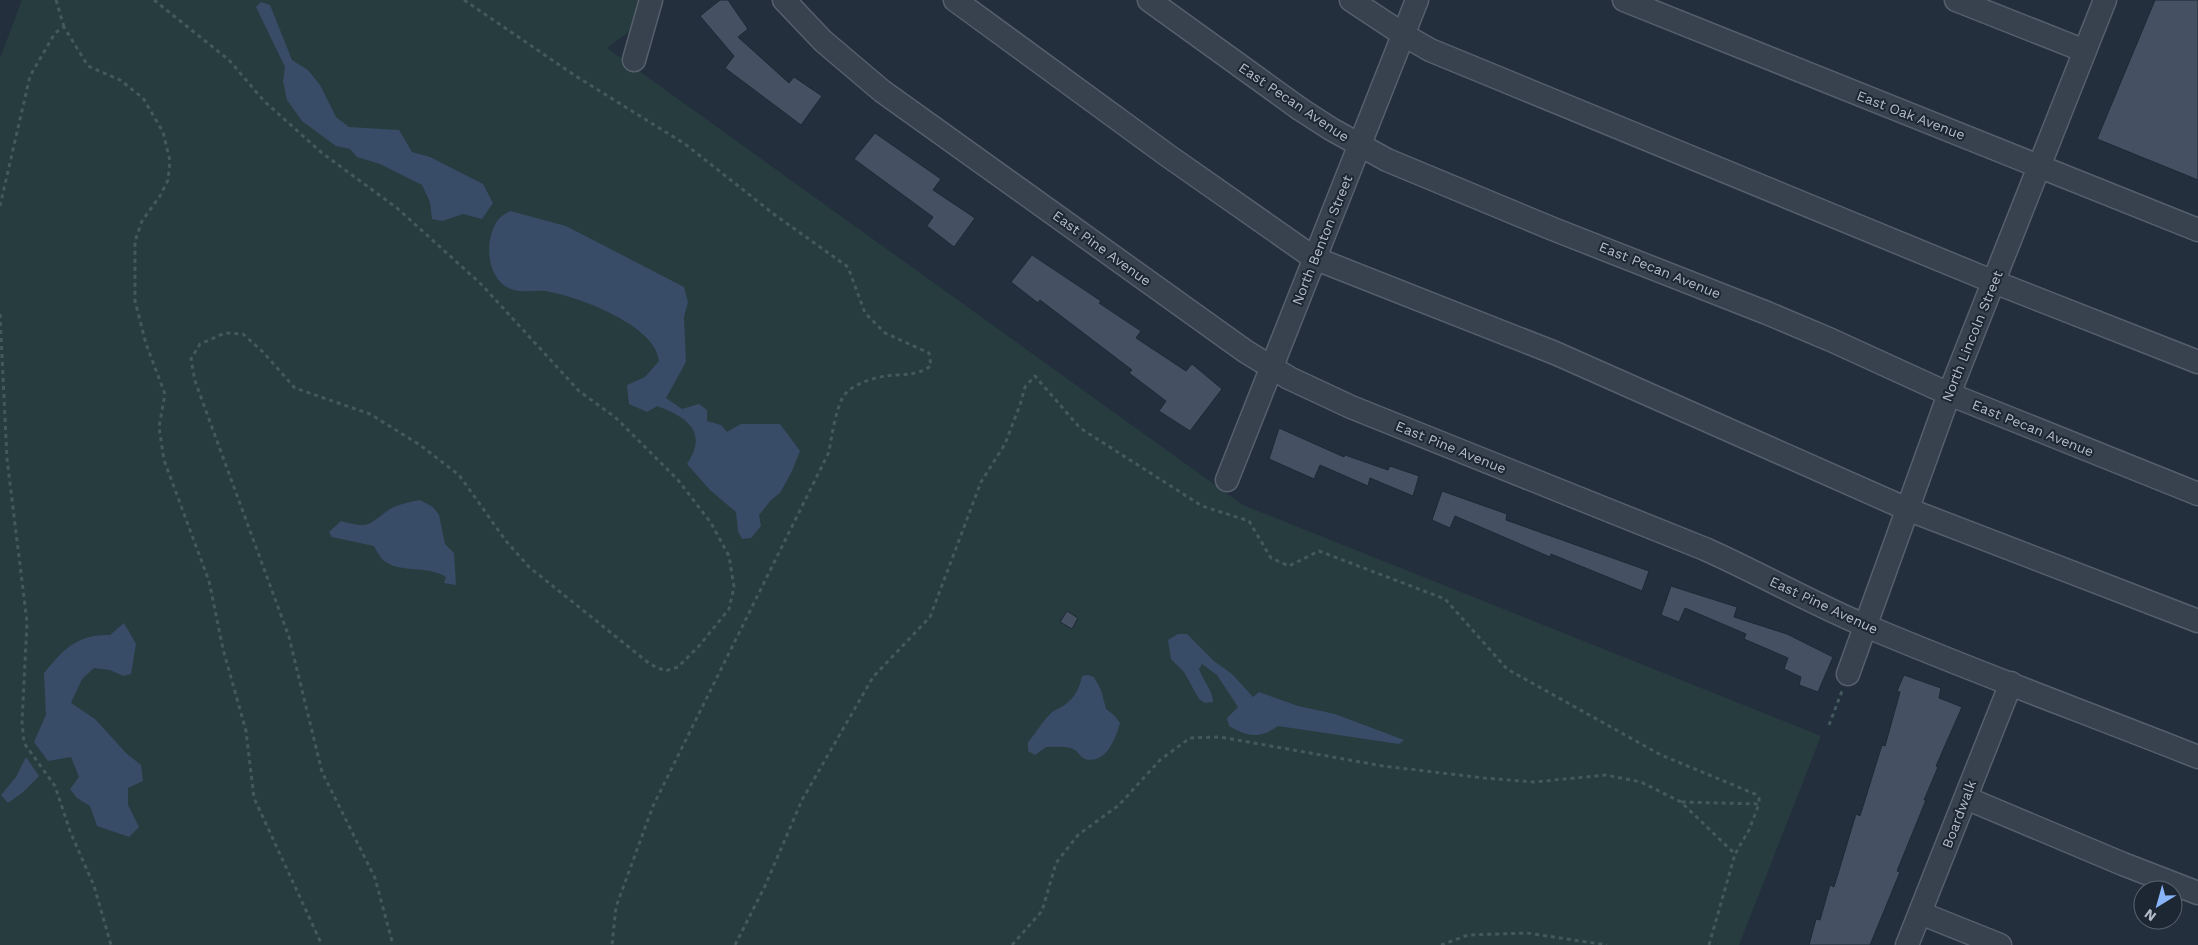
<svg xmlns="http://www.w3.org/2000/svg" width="2198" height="945" viewBox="0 0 2198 945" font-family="'Work Sans',sans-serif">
<rect width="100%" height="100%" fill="#242f3e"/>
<path fill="#263c3f" d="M22 0H642L630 31 607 48 1243 505 1821 736 1739 945H0V58Z"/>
<path fill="#394c67" d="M261 2 270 5 292 60 308 70 320 85 336 117 349 127 399 130 412 152 430 157 483 184 493 203 482 219 463 214 442 221 432 219 430 202 422 185 380 164 357 157 350 149 336 146 302 121 287 100 283 81 285 67 256 7Z
M510 211 566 226 684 287 688 302 684 317 686 362 666 398 682 409 699 404 707 410V421L721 425 727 432 741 424H780L800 451 792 471 780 493 771 500 759 515 761 526 751 538 742 539 738 531 736 512 710 490 687 464C709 431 686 417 657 406L647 412 629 404 627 385 645 377 659 361C656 325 577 296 545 291 534 290 521 293 511 289 487 280 484 243 496 223 498 218 505 214 510 211Z
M420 500 433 507 439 515 445 544 454 553 456 585 444 583 446 577C430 565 396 574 382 559 379 555 376 550 374 546L332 537 329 532 341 521C371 529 367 525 390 509 399 504 410 502 420 500Z
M124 623 136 644 131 674 123 676 110 670 94 668 82 679 71 703 95 719 126 753 141 765 143 781 128 788V805L139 827 129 837 97 826 90 806 77 798 70 789 79 777 71 757 48 761 34 742 46 715 44 673C64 649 77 634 110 635Z
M1178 634H1187L1214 661 1232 674 1253 697 1259 692 1298 706 1335 714 1404 740 1399 744 1278 726C1260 739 1248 737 1229 726L1227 718 1238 707 1217 675 1202 664 1199 669C1203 681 1213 690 1213 702L1205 703 1199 699 1184 672 1171 659 1168 640Z
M1088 675 1094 677 1101 690 1106 709 1115 716 1120 723C1116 738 1106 765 1085 759 1080 757 1078 751 1073 749 1067 746 1053 747 1046 747L1035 755 1028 751V742C1037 732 1041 723 1050 714 1055 709 1062 708 1067 703 1076 696 1080 686 1082 676Z
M26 757 39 776 22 793 8 803 1 795 16 777Z"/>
<path fill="#455162" stroke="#1f2835" d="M720 0H728L748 29 738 37 789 83 794 77 822 96 801 125 725 68 734 56 700 16Z
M2155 0H2198V180L2097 139Z
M875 133 941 179 933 190 975 218 954 247 927 226 933 217 854 159Z
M1032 255 1101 301 1099 303 1141 331 1136 338 1186 371 1192 364 1222 389 1190 431 1159 411 1166 401 1129 373 1132 370 1040 300 1038 303 1011 282Z
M1279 428 1344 457 1345 455 1388 470 1390 466 1419 476 1413 496 1370 478 1368 486 1320 465 1314 479 1269 459Z
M1442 491 1507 514 1506 520 1649 571 1642 591 1551 554 1550 557 1455 516 1450 528 1432 520Z
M1671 586 1737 607 1734 617 1787 634 1833 657 1818 692 1799 685 1801 677 1784 669 1788 658 1744 639 1746 634 1685 608 1679 622 1661 615Z
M1067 611 1078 618 1072 629 1060 622Z
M1904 675 1941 688 1939 698 1962 707 1936 766 1938 767 1924 800H1926L1897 871 1900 872 1870 945H1809L1816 919 1820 920 1830 885 1834 887 1856 814 1860 816 1882 745 1885 746 1900 692 1897 691Z"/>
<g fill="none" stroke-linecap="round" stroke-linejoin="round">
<g stroke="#565f6c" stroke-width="25">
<path id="minor" d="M784 0 823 41 882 91 1245 351 1289 378 1351 407 1705 549C1759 573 1811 603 1866 626 1975 672 2087 713 2198 757
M955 0 1167 155 1314 258 1555 353 1907 509 2198 621
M1149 0 1300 109 1331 129 1387 160 1553 229 1767 313 1831 340 1949 394 2198 494
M1351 0 1404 35 1430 50 1994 282 2198 362
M1624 0 2198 230
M1956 0 2085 51
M634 60 651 0
M1227 480 1417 0
M1848 674 1949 394 2105 0
M1966 798 2123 864 2198 893
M1920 913 2000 945
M1907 945 2011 683"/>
</g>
<path stroke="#44595c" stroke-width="3" stroke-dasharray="4 4" stroke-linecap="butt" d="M56 0 64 27
M154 0 229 60 264 101 322 153 397 208 481 284 579 391 615 417 678 480 711 523 729 556 734 587 729 609 699 646 678 667 665 671 650 664 529 567 506 541 459 475 420 445 370 414 295 388 263 352 243 334 225 333 200 344 191 359 195 381 289 637 322 772 375 878 393 945
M464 0 574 75 685 144 775 215 848 267 865 313 885 333 929 353 931 366C913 377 905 373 886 376 873 378 856 383 846 393 837 401 831 439 829 452L653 806 616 907 612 945
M0 206 30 76 55 33 64 27 88 66 120 80 143 98 163 132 170 161 168 180 160 196 142 221 135 241V301L146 344 165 394 159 427 164 460 209 581 223 649 246 731 254 798 322 945
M0 314 7 459 27 622 22 722 24 743 55 786 70 831 94 886 111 945
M1829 725 1842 691
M735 945 765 886 802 800 873 677 930 617 981 482 1005 444 1020 405 1025 387 1035 376 1080 428 1202 506 1249 521 1271 558 1289 566 1319 551 1445 599 1507 669 1661 755 1755 794 1759 798V804
M1012 945 1042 911 1056 863 1078 835 1119 805 1160 760 1190 738 1220 737 1383 766 1484 778 1534 782 1606 775 1641 782 1681 802 1735 854 1749 830 1759 804 1681 802
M1441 945 1468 935 1527 933 1607 945
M1709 945 1735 854"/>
<use href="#minor" stroke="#38414e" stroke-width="22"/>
</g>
<g text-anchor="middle" stroke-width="4" stroke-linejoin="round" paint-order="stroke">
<g font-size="14" fill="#b4bcc9" stroke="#1d2633">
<text transform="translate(1294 102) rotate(34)" y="5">East Pecan Avenue</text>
<text transform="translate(1911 115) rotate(21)" y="5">East Oak Avenue</text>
<text transform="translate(1322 240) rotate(-68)" y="5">North Benton Street</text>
<text transform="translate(1102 248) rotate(36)" y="5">East Pine Avenue</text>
<text transform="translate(1660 270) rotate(22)" y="5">East Pecan Avenue</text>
<text transform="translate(1972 336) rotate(-68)" y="5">North Lincoln Street</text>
<text transform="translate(2033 428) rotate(22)" y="5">East Pecan Avenue</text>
<text transform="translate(1451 447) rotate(22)" y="5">East Pine Avenue</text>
<text transform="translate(1824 605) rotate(25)" y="5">East Pine Avenue</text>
<text transform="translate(1959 814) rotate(-69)" y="5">Boardwalk</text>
</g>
</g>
<g transform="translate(2158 905) rotate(217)"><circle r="24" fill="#1d2633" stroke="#59626f"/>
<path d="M0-4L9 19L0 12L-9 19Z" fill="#8ab4f8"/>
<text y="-8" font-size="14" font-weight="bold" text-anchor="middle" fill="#b4bcc9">N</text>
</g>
</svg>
